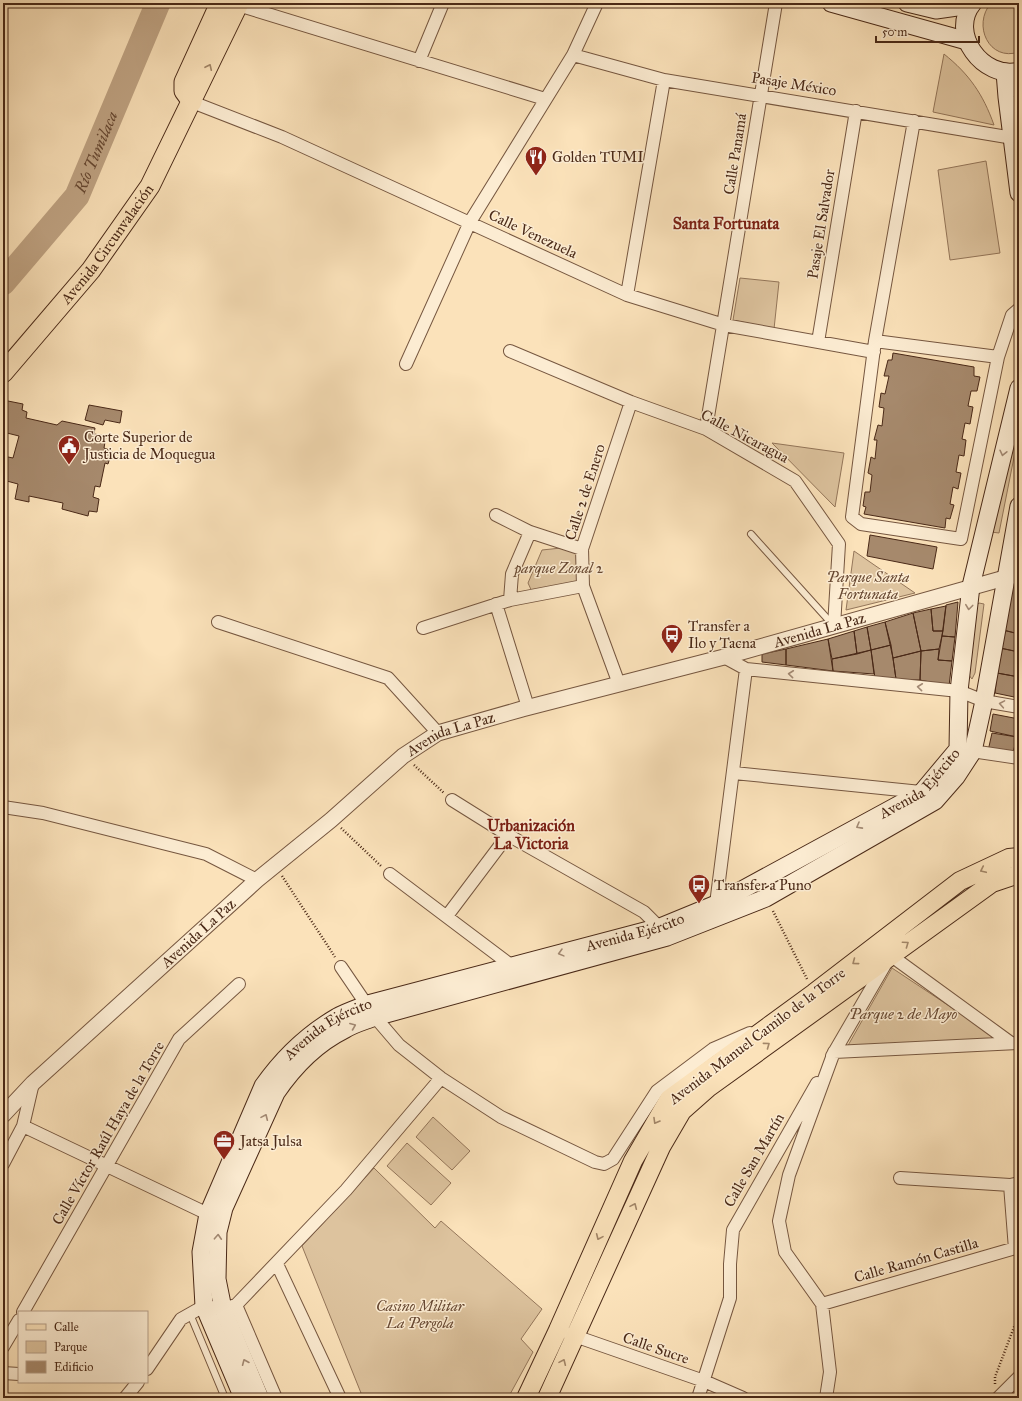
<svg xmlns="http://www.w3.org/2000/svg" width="1022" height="1401" viewBox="0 0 1022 1401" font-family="'IM FELL Great Primer',serif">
<rect width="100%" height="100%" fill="#fbe2ba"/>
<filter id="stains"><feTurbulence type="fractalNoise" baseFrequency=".005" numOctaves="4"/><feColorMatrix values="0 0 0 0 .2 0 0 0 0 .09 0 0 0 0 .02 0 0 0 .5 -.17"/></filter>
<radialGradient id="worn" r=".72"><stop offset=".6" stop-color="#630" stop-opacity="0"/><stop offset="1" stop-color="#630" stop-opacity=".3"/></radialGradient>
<path fill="#ddc39e" stroke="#94765a" d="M991 3H1019V52C989 62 972 25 991 3Z
M944 54C969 74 983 94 994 125L933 112Z
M986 161 1000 253 950 260 938 170Z
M740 278 779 282 774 329 733 320Z
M1019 402V432L999 533 991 532Z
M772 443 844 453 835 507Z
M561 548 581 555 582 579 571 584 534 596 528 583 542 550Z
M854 551 915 593 846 610Z
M979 603 984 604 975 673 972 679 968 674 976 606Z
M892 968 1002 1041 846 1049Z
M433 1117 470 1151 452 1170 416 1137Z
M407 1143 451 1183 431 1205 387 1166Z
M374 1168 435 1228 441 1221 542 1309 521 1339 533 1352 508 1398H363L302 1246Z"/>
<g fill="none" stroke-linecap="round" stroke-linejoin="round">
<path stroke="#bfa383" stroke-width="25" id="s1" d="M3 283 77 196 158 3"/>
</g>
<path fill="#a6896c" stroke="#4a2917" d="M893 353 974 367V376L980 377 977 391H971L968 406 973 407 970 424 965 423 962 439 966 440 964 456 959 455 956 472 961 473 958 489 953 487 950 504 954 505 950 519 946 518 945 528 864 514 866 507 863 506 865 492H870L872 475 868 473 871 457 875 459 877 440H874L878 425 882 426 884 408 879 407 881 393 885 394 889 376H884L888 360H892Z
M8 401 23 404 22 410 27 412 26 418 57 425 62 421 95 428 94 434 106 436 104 448 112 451 108 464 105 463 100 487 95 486 93 497 99 499 97 512 89 511 88 516 62 509 63 503 29 496V502L15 499 18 484 3 480V456L13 458 19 436 3 432V407Z
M89 405 122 411 120 423 105 420 103 425 85 420Z
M870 535 937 547 933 569 867 556Z
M1019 586V634L1003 630 1010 588Z
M958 602 955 637 942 636 946 605Z
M946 606 943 631H933L931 609Z
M931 609 933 631H943L939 649 921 651 913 613Z
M913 613 921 651 893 658 885 622Z
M885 622 891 645 871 650 867 627Z
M867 627 871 650 857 654 854 631Z
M1003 630 1019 634V652L1000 648Z
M854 631 857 654 832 659 828 639Z
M942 636 955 637 952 661 938 660Z
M828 639 833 671 786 665V649Z
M891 645 896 679 875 678 871 650Z
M1000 648 1019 652V677L997 673Z
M786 649V665L762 662V654Z
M939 649 938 660 952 661 949 686 920 680 921 651Z
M871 650 874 674 833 671 832 659Z
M921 651 920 680 896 679 893 658Z
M997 673 1019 677V698L995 693Z
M993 714 1019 719 1017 737 990 731Z
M1019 724V756L1013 754Z
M992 733 1017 737 1013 754 988 751Z"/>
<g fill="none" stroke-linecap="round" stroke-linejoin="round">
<g stroke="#765740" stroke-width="8">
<path id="service" d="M751 534 834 626
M190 1314 225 1398"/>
</g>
<g stroke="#765740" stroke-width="14">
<path id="minor" d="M238 5 545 99
M573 55 664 80 1013 138
M419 61 443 3
M192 102 282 137 627 295 724 325 874 352
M914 121 875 341 852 517 861 524 961 539 998 357
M627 295 664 80
M875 341 998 357 1012 315 1019 309
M818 342 856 111
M510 351 631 402 706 429 795 481 839 544 834 626
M406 364 470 222 573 55 597 3
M706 429 776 3
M496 515 530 532 582 549
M510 600 512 574 530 532
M496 604 528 707
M218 622 388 678 438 733
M423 628 510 600 583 586
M724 657 746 669 959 691 984 701 1019 707
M619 684 583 586 582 549 631 402
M965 750 1019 758
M734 773 921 792
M452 800 508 835 644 912 663 931
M3 807 43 813 206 854 257 880
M390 874 512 966 515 971
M716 904 746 669
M447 916 508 835
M886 952 1011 1043
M341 967 375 1017 399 1045 441 1078 501 1117 595 1162 604 1164 613 1159 657 1091 713 1049 750 1033
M832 1056 886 963
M23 1126 208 1214
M3 1164 23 1126 33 1083
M900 1178 1010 1185 1019 1183
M1010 1185 1015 1249
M277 1264 340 1398
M822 1304 1019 1247
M236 1305 276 1398
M23 1312 179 1039 239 984
M569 1334 704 1381 743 1398
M3 1347 19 1320
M147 1369 181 1319 204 1306 223 1309 236 1305 346 1190 441 1078
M3 1373 19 1374
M125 1398 138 1382
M698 1398 730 1298V1264L733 1230 817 1083
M826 1398 830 1372 822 1304 785 1252 779 1221 789 1175 834 1052 1019 1043
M998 1398 1019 1377"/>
</g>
<g stroke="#765740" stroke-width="17">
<g id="tertiary">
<path id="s2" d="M3 1115 33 1083 257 880 331 820 403 756 438 733 522 709 724 657 1019 574"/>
</g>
</g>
<g stroke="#4a2917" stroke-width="19">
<g id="secondary">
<path d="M831 3 967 41"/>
<path d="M907 3 936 10 971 5"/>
<path d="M973 3C948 33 983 80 1019 71"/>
<path d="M1005 72 1007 97 1019 193"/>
<path id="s3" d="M243 1398 204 1306 201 1252 208 1214 263 1086C282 1059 308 1034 337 1017 346 1012 358 1008 368 1004L660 927 716 904 922 792 958 749 959 691 971 586 1019 388"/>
<path d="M260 1398 223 1309 217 1279 218 1232 224 1208 276 1093C293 1068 316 1044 344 1030 353 1024 365 1021 375 1017L667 937 766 898 935 801 956 777 973 751 984 701 1019 506"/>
</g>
</g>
<g stroke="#4a2917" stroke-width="20">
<path id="primary" d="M526 1398 558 1330 633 1161 669 1099 814 993 960 881 1009 858 1019 857
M547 1398 661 1147 682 1111 708 1088 992 883 1019 874"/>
</g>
<g stroke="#4a2917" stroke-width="21">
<g id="trunk">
<path d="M192 102 184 91V82L220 3"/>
<path id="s4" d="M3 373 91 270 150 186 239 3"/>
</g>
</g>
<path stroke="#4a2917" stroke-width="2.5" stroke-dasharray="1 2" stroke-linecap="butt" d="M414 765 444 793
M341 828 381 866
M282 876 335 957
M773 911 807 979
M1017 1261 1019 1272
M995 1384V1377L1019 1314"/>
<use href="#service" stroke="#fcecd2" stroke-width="6"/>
<use href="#minor" stroke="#fcecd2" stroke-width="12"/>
<use href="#tertiary" stroke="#fcecd2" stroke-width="15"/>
<use href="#secondary" stroke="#fcecd2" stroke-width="17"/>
<use href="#primary" stroke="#fbe2ba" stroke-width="18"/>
<use href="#trunk" stroke="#fbe2ba" stroke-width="19"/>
</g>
<defs><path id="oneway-chevron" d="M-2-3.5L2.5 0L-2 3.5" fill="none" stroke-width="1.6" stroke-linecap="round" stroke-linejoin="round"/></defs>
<g stroke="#a28668">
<use href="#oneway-chevron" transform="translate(209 67) rotate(-65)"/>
<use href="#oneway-chevron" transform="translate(983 870) rotate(155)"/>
<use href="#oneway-chevron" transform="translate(906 944) rotate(-35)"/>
<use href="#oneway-chevron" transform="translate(855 962) rotate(143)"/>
<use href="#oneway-chevron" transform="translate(767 1045) rotate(-36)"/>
<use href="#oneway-chevron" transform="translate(656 1121) rotate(120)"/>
<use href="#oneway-chevron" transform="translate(634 1206) rotate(-66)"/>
<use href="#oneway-chevron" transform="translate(599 1237) rotate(114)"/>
<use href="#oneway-chevron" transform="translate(563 1362) rotate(-66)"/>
</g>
<g stroke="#a38a74">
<use href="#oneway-chevron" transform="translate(1003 453) rotate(103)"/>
<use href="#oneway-chevron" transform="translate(969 607) rotate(97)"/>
<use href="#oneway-chevron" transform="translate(791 674) rotate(-174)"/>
<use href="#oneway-chevron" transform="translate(920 687) rotate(-174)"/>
<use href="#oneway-chevron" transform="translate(1002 704) rotate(-170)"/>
<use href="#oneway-chevron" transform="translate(859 826) rotate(151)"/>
<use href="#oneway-chevron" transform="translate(561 953) rotate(165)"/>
<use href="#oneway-chevron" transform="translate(353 1026) rotate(-22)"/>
<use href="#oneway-chevron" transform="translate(265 1117) rotate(-66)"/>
<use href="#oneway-chevron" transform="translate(218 1237) rotate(-87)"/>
<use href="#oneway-chevron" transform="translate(245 1362) rotate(-113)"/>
</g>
<defs>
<g id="restaurant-pin" transform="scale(1.15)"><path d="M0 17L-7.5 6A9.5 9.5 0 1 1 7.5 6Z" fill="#8f2418" stroke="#fcecd2"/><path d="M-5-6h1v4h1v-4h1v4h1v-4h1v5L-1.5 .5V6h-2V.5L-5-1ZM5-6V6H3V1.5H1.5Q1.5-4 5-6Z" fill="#fff"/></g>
<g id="civic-pin" transform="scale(1.15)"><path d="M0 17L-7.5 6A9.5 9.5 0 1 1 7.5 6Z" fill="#8f2418" stroke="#fcecd2"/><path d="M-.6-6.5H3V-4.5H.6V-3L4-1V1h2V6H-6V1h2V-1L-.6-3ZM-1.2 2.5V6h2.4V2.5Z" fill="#fff"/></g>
<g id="bus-pin" transform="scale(1.15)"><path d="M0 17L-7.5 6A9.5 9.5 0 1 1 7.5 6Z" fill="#8f2418" stroke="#fcecd2"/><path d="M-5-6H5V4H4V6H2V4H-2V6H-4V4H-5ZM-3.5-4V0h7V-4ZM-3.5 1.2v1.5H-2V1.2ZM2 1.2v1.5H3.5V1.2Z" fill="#fff"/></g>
<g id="office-pin" transform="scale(1.15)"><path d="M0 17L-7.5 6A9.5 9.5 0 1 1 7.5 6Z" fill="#8f2418" stroke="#fcecd2"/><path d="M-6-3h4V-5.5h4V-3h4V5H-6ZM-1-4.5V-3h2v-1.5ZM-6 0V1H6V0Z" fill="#fff"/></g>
</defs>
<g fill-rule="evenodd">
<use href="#restaurant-pin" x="536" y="157"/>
<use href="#civic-pin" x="69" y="446"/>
<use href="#bus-pin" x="672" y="635"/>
<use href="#bus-pin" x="699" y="885"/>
<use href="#office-pin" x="224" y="1141"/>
</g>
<g text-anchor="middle" stroke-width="3" stroke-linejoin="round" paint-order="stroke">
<g font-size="15" fill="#4a2917" stroke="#fcecd2">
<text transform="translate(794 84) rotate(9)" y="5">Pasaje México</text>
<text transform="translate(735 154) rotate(-81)" y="5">Calle Panamá</text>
<text transform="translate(821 224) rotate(-81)" y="5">Pasaje El Salvador</text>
<text transform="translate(533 234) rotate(25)" y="5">Calle Venezuela</text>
<text dy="5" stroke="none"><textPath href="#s4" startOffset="166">Avenida Circunvalación</textPath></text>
<text transform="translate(745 436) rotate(28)" y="5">Calle Nicaragua</text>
<text transform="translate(585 492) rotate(-72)" y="5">Calle 2 de Enero</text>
<text dy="5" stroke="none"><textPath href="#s2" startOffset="975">Avenida La Paz</textPath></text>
<text dy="5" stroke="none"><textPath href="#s2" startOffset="591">Avenida La Paz</textPath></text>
<text dy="5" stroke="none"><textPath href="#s3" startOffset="1068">Avenida Ejército</textPath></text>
<text dy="5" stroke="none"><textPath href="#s3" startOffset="744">Avenida Ejército</textPath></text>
<text dy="5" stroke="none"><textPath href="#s2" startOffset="267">Avenida La Paz</textPath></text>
<text dy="5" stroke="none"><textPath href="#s3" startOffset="420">Avenida Ejército</textPath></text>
<text transform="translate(757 1036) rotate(-37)" y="5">Avenida Manuel Camilo de la Torre</text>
<text transform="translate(108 1133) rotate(-60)" y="5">Calle Víctor Raúl Haya de la Torre</text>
<text transform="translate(754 1160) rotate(-60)" y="5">Calle San Martín</text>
<text transform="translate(916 1260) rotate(-16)" y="5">Calle Ramón Castilla</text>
<text transform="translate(656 1348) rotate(19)" y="5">Calle Sucre</text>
</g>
<g font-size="15" fill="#4a2917" stroke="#fcecd2" text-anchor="start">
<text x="552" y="162">Golden TUMI</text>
<text x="84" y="442">Corte Superior de<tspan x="84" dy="17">Justicia de Moquegua</tspan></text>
<text x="688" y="631">Transfer a<tspan x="688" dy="17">Ilo y Tacna</tspan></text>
<text x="714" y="890">Transfer a Puno</text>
<text x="240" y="1146">Jatsa Julsa</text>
</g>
<g font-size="15" font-style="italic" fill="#674832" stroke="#fcecd2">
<text x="559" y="573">parque Zonal 2</text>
<text x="868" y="582">Parque Santa<tspan x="868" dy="17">Fortunata</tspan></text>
<text x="903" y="1019">Parque 2 de Mayo</text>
<text x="420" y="1311">Casino Militar<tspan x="420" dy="17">La Pergola</tspan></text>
</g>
<g font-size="16" font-style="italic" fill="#674832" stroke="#fcecd2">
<text dy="6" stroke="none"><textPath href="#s1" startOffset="162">Río Tumilaca</textPath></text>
</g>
<g font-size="16" font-weight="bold" fill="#7a1f14" stroke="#fcecd2">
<text x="726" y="229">Santa Fortunata</text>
<text x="531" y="831">Urbanización<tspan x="531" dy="18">La Victoria</tspan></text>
</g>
</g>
<rect width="1022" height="1401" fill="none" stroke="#fbe2ba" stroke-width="16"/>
<rect x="4" y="4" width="1014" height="1393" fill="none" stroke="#4a2917" stroke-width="2"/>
<rect x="8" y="8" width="1006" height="1385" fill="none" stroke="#4a2917"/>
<rect x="18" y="1311" width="130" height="72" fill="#fcecd2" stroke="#b59e87"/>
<rect x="26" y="1324" width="20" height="6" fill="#fbe2ba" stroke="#b59e87"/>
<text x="54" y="1331" font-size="12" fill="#4a2917">Calle</text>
<rect x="26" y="1341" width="20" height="12" fill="#ddc39e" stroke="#b59e87"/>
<text x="54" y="1351" font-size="12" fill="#4a2917">Parque</text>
<rect x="26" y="1361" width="20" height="12" fill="#a6896c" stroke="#b59e87"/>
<text x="54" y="1371" font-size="12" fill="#4a2917">Edificio</text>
<path d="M876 36v6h103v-6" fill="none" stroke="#4a2917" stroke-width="2"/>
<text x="882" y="36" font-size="12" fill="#4a2917" stroke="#fcecd2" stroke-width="3" paint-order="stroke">50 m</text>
<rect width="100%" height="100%" filter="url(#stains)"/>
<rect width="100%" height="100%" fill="url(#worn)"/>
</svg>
